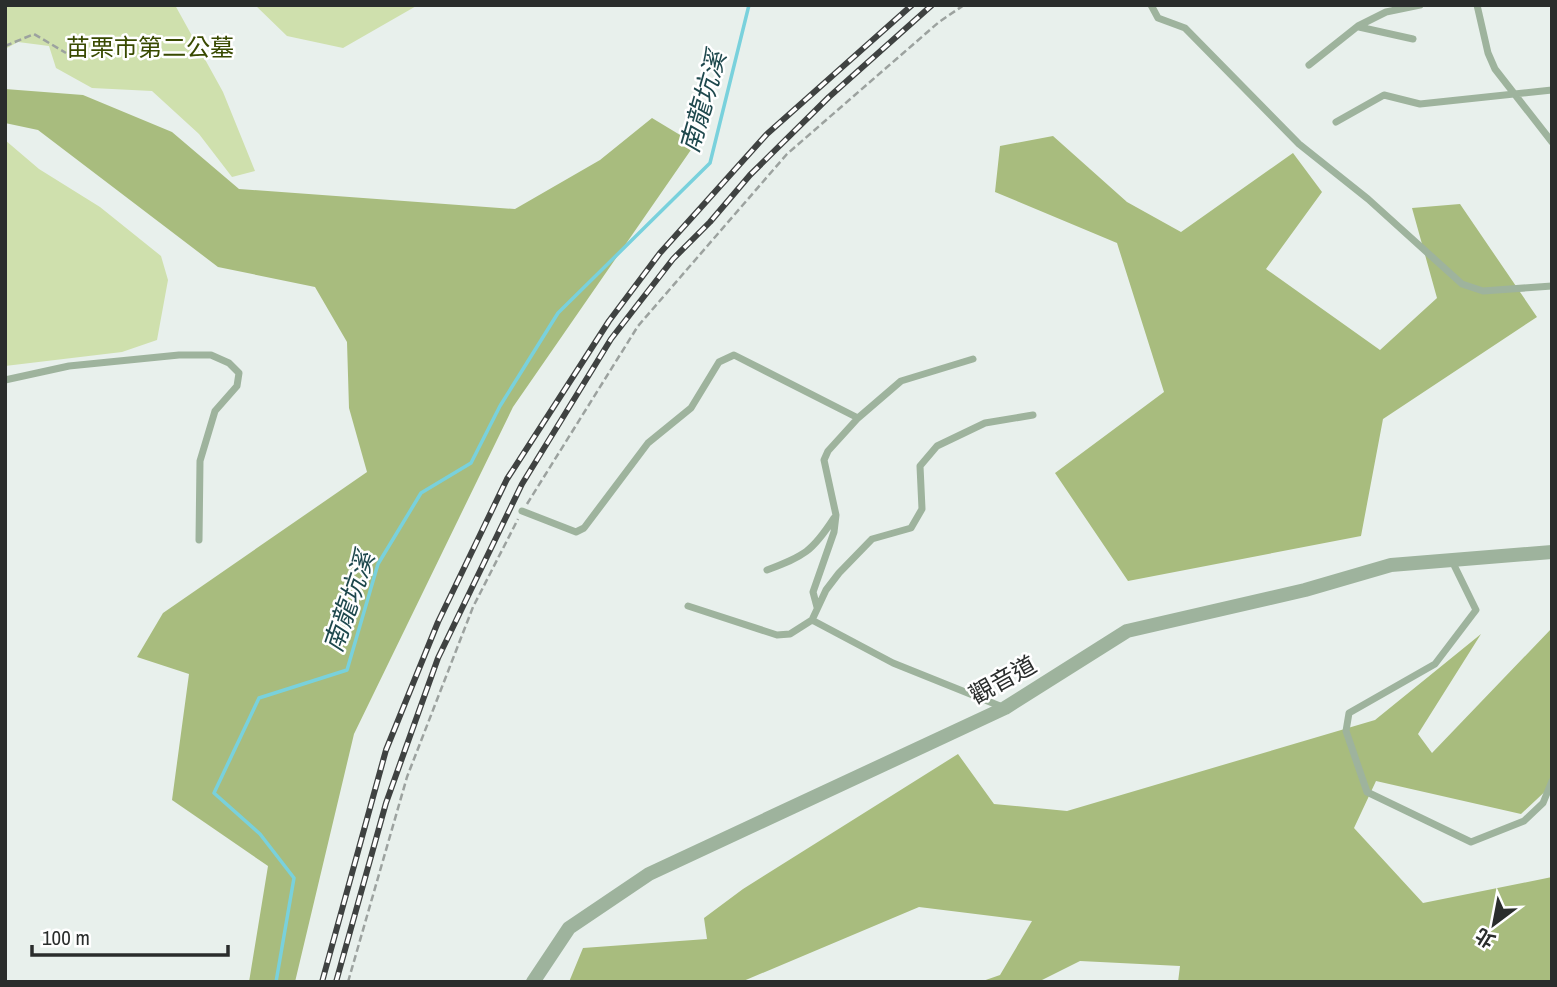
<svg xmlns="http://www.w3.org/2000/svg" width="1557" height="987" viewBox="0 0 1557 987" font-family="'Archivo Narrow','Noto Sans TC',sans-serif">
<rect width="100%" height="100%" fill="#e8f0ec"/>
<path fill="#cfe0ad" d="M5 5H175L223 92 255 171 232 177 199 134 152 91 92 88 56 68 49 46 18 42 5 49Z
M255 5H418L343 48 287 36Z
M5 140 39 169 100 207 161 256 168 280 157 340 122 352 5 366Z"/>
<path fill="#a8bc7e" d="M5 89 83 95 172 132 239 189 515 209 600 160 652 118 695 144 513 407 354 734 295 982H249L268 866 172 800 189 674 137 657 163 613 367 472 349 408 347 342 315 287 218 267 38 130 5 123Z
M1053 136 1127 202 1181 232 1293 153 1322 192 1266 269 1380 350 1437 298 1412 208 1460 204 1537 317 1383 419 1361 536 1128 581 1055 473 1164 392 1117 243 995 192 1000 146Z
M1552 628V785L1521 814 1376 781 1354 828 1423 903 1552 877V982H1178L1180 966 1080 961 1038 982H980L1000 975 1032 921 919 907 741 982H569L583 948 707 939 704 918 743 889 958 754 994 804 1067 811 1375 720 1481 634 1418 734 1432 753Z"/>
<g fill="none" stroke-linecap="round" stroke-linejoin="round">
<path stroke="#79d1dc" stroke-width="3.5" d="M276 982 294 878 260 834 214 793 259 698 347 670 378 564 421 493 471 463 500 406 558 313 710 163 749 5"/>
<path stroke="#9ca29f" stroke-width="2.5" stroke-dasharray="7 3.5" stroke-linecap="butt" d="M5 46 34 34 66 53
M527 504 638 326 787 154 939 22 964 5
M348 982 407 777 473 607 518 519"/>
<path stroke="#9eb39d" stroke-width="7" d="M1151 5 1158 18 1185 28 1299 144 1368 199 1462 284 1483 291 1552 286
M1477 5 1488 53 1495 69 1552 142
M1359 27 1413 39
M1309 65 1358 26 1386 12 1420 5
M1336 122 1384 95 1420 104 1552 90
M5 380 69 366 179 355H211L229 363 239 373 237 386 215 411 200 461 199 540
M522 511 576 532 584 528 648 443 691 408 719 362 734 355 858 418
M1452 561 1476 610 1435 664 1349 713 1346 731 1367 792 1471 842 1524 821 1543 803 1552 781
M767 570C804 556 812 552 834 518
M688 606 777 635 790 634 812 620 826 590 839 573 872 539 911 528 922 509 920 466 937 446 985 423 1033 415
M817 607 813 592 834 532 836 515 824 460 828 451 858 418 901 381 973 359
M812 620 893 663 1005 708"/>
<path stroke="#9eb39d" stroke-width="14" d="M533 982 569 928 649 874 1005 708 1127 631 1305 590 1391 565 1552 552"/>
<g stroke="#3f4241" stroke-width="6">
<path id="rail" d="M322 982 386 750 438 622 507 479 609 321 660 253 767 134 912 5
M336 982 386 803 438 658 522 484 611 339 673 259 710 222 750 175 829 97 932 5"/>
</g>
<use href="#rail" stroke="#fff" stroke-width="3.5" stroke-dasharray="10" stroke-linecap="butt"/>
</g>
<g text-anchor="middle" stroke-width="5" stroke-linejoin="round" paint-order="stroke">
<g font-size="24" fill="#394a01" stroke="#fff">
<text x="150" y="56">苗栗市第二公墓</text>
</g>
<g font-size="24" fill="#2a2d2c" stroke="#fff">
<text transform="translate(1003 680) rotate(-29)" y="8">觀音道</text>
</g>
<g font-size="26" font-style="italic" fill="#1e484d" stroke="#fff">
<text transform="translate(703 102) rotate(-74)" y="9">南龍坑溪</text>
<text transform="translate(349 602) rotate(-71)" y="9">南龍坑溪</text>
</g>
</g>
<rect width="1557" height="987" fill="none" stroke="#2a2d2c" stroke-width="14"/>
<g transform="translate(1494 924) rotate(212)" stroke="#ffffff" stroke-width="5" paint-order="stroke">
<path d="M0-5L12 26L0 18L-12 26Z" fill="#2a2d2c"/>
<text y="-10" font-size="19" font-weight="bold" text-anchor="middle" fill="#2a2d2c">北</text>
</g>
<path d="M32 945v10h196v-10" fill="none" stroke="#2a2d2c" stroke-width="3.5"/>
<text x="42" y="945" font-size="21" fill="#2a2d2c" stroke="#ffffff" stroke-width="5" paint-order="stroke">100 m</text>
</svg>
